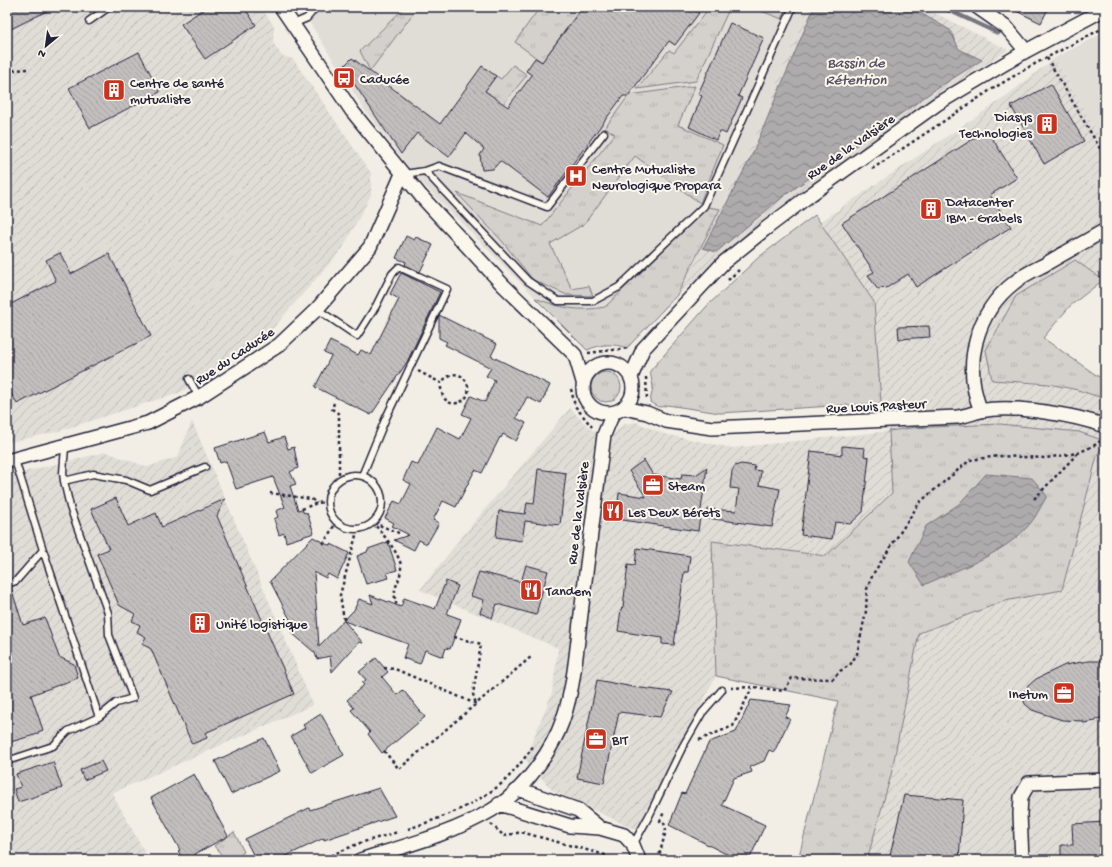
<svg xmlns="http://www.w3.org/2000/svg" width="1112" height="867" viewBox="0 0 1112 867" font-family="'Gochi Hand',sans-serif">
<defs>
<pattern id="industrial-furrows" width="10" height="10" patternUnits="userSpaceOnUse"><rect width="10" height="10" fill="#e0dcd6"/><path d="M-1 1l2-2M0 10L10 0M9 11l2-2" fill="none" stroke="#c0bcb9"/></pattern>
<pattern id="grass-tufts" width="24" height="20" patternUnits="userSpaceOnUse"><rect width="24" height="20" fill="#d4d1cc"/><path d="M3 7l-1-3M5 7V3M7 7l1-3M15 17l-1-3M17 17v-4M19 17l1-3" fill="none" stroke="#b6b3b0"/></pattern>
<pattern id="water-waves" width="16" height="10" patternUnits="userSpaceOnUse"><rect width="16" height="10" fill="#aeabad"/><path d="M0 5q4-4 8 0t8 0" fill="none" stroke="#8d8b8e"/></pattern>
<pattern id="building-back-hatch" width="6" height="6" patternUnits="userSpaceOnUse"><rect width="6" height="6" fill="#c2bebe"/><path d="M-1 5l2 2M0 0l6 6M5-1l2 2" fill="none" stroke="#a6a3a4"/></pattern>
</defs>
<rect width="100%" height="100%" fill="#f2eee5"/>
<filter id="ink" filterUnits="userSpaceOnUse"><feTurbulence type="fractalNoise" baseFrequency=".025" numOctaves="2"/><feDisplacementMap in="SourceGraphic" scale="8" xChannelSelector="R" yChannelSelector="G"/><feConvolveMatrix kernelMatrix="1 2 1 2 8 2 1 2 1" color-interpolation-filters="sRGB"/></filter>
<g filter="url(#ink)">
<path fill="#e0dcd6" d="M300 7H808L747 155 677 295 627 348 613 344 599 345 587 350 418 179 364 109Z
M1105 32V146L1055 58Z"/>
<path fill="url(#industrial-furrows)" d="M7 7H261L274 26 273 43 282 56 293 59 371 173V195L343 248 266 336 200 381 181 392 56 432 7 443Z
M808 7H923L1008 50 938 95 677 295 747 155Z
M1055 58 1105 146V280L1093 274 1074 260 1016 296 1018 383 1049 384 1078 390 1105 399V441L1079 432 1000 424 911 428 889 431 892 493 826 556 712 541 716 676 636 830 552 790 525 759 552 693 558 648 420 590 460 539 570 408 590 429 610 438 622 425 636 422 664 434 732 448 889 431 881 403 874 302 820 222 1001 100Z
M192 421 313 705 112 793 149 860H7V476L106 452 147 467 178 457Z
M1105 444V860H867L891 775 919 633 1005 601 1062 590 1097 456Z"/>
<path fill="url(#grass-tufts)" stroke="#7b7a84" d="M405 7H418L370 71 360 51Z
M540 7H582L542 62 515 42Z
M700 7H730L696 81 637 89 669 50 674 53 706 12Z
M751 7H787L782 19Z
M513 65 527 75 499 109 487 100 490 94 485 91 496 76 501 79Z
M695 86 678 125 723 145 700 203 635 156 584 224 550 244 572 289 589 286 593 296 567 295 533 280 502 241 457 193 542 226 615 134 605 128 629 95Z
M708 207 720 209 677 295 627 348C612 343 602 344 587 350L535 298C561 308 578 312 605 307Z
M815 215 874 302 881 403 720 413 667 405C660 409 656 406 650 402L653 387 650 371 707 306 759 257Z
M1075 260 1103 280 1070 306 1043 338 1099 377H1105V399L1078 390 1049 384 992 380 986 350 1016 296Z
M591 387a15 15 0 1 1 30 0a15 15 0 1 1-30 0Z
M1000 424 1079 432 1105 441 1097 456 1062 590 1005 601 919 633 891 775 867 860H798L838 701 716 676 712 541 826 556 892 493 889 431 911 428Z
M234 832 244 852 233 860H226L214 846Z"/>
<path fill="url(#water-waves)" stroke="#76747f" d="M814 7H910L950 30 959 49 982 60 936 89 784 196 716 252 703 248 751 157Z
M986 474 1032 478 1047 496C1043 503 1039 510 1035 517 1012 552 960 568 924 585L909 562 926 526 959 504Z"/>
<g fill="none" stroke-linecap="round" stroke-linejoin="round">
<path stroke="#76747f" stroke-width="4.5" d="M942 7 998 33"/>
</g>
<path fill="url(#building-back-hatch)" stroke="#22223b" d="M7 7H55L7 31Z
M207 7H244L256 25 205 59 181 24Z
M583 7H690L699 13 675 45 669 41 628 96H623L548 197 500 161 493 169 482 170 480 155 484 149 466 133 449 157 417 133 401 154 343 67 352 58 440 124 482 66 496 76 485 91 508 107 532 75 526 71 535 58 542 62Z
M1008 7H1049L1041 23Z
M730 23 764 38 738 96 742 98 726 134 720 131 716 140 689 127 702 96 698 94Z
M139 52 160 92 90 128 69 88Z
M1051 84 1084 141 1044 164 1011 106Z
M987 130 1017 178 990 195 1011 227 916 287 908 274 885 289 883 287 878 290 868 275 874 272 842 223Z
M406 236 414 240 416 237 433 245 420 272 405 265 406 262 396 258Z
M60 253 71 274 109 254 151 336 17 404 7 385V306L56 281 46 260Z
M401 273 440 292 407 362 371 415 315 387 331 356 324 353 330 341 358 355 361 350 371 355 399 299 390 294Z
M439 315 497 344 491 356 550 385 541 404 527 397 516 418 526 423 516 441 503 434 501 438 500 437 482 473 475 470 456 507 443 501 433 520 439 523 427 544 419 540 414 550 394 540 409 535 392 526 394 523 385 518 394 501 401 504 411 484 403 480 411 462 418 465 437 427 460 439 471 418 462 414 471 396 485 402 495 380 486 376 491 368 445 345 447 342 439 338Z
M929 326 930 337 899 339 898 327Z
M265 432 269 442 284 437 288 449 294 447 298 468 290 472 296 484 290 486 298 510 302 509 303 512 307 513 314 533 286 542 284 533 279 535 274 519 278 517 276 511 285 507 273 477 236 489 226 461 220 463 215 448Z
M842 446 865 448 864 456 869 457 863 512 850 524 835 522 832 539 801 535 811 451 842 455Z
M644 460 653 475 681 479 682 474 696 475 707 467 698 531 616 519 619 493 646 497 629 471Z
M741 464 755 466 754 470 761 471 759 485 780 489 772 527 707 518 708 509 736 511 739 489 730 488 732 471 735 466Z
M538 469 566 473 560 525 525 521 522 541 496 537 499 511 525 514 527 503 534 504Z
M116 498 128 526 156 513 162 527 225 499 217 516 294 694 205 733 207 738 192 744 151 649 142 644 146 637 137 632 140 625 132 621 135 614 119 605 97 554 109 549 91 509Z
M313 537 328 545 331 544 349 553 337 579 328 574 326 578 314 572 319 646 354 610 359 599 373 604 370 595 401 607 404 598 435 609 446 581 458 586 447 614 461 619 450 649 446 648 443 657 425 650 420 664 403 658 408 644 344 621 363 643 359 642 332 672 330 656 317 659 315 653 292 633 295 629 270 581Z
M388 542 397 570 387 573 389 578 366 584 357 556 367 552 368 549Z
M637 548 690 556 688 572H684L674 645 662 644V638L618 631 621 609 623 607 628 564 635 565Z
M526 565 548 571 536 615 497 604 492 618 480 613 484 600 471 596 479 572 521 582Z
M7 588H11L23 625 45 618 59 657 74 664 78 678 31 695 43 730 38 732V734L7 743Z
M376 658 388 672 382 677 397 695 403 690 425 717 382 753 368 734 370 732 351 710 354 708 347 700 364 685 362 683 366 680 359 672Z
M1088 661H1105V717L1096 719V721L1083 723V721L1062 720 1032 710 1025 704 1022 696 1028 686 1036 679 1065 665Z
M597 680 633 687 673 692 660 717 619 712 604 783 577 778Z
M751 700 791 705 785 717 790 719 774 752 769 750 764 761 750 767 752 772 734 778 722 805 765 825 749 860H738L669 825 682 793 685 794 709 742 736 732Z
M321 714 344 755 312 773 291 736 305 728 303 725Z
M264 738 280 771 231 794 215 761Z
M101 761 106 771 84 780 80 770Z
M53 762 62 788 18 802 14 789 21 787 16 774Z
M194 774 228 836 195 854 199 860H183L178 851 180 850 151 798Z
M379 788 395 816 324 840V838L278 860H256L245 839 309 808 310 810Z
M904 795 963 800 959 860H889Z
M1105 822V860H1061V845H1073L1072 824Z"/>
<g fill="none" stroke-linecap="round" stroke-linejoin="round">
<g stroke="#22223b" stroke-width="9">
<path id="service" d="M89 21 109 7
M293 24 307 18 316 7
M425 171 439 166 547 207 604 133
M404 174 425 171 528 281 558 301H593L619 287 704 206 793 7
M317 309 357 336 376 306 392 274 399 267 447 289 385 420 362 476
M189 379 199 397
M65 447 63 473 64 481 93 474 126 480 150 490 205 467
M328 502a27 27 0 1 1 54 0a27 27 0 1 1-54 0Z
M43 550 99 717
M7 584 16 581 43 550 15 460
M7 761 53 746 68 731 99 717 116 703 133 698 109 635 108 613 70 507 64 481
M633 845 650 814 683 746 702 713 722 690"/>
</g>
<g stroke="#22223b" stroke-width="16">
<path id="minor" d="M281 7 352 111 421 196 503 285 575 355 583 382
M977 7 1007 28 1026 51
M583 388a25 25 0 1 1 50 0a25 25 0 1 1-50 0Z
M631 377 643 349 667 323 723 263 764 230 810 195 937 104 1026 51 1105 9
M624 408 647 413 666 421 712 428 957 417C966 416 972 413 981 411 1011 404 1076 415 1105 426
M981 411C962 365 976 312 1015 282 1023 275 1034 270 1044 265 1064 253 1085 242 1105 230
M7 461 148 423 199 397 279 345 317 309 370 247 402 174
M518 789 578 810 600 828
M499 804 570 826 600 828 624 835 633 845 639 860
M360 860C404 846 452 834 492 810 520 793 544 762 558 732 574 696 576 653 581 614 588 554 596 495 604 435L613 413
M1022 860 1020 814 1021 797 1029 783 1105 780"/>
</g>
<path stroke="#22223b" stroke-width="2.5" stroke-dasharray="3 3" stroke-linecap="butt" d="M1047 58 1105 157
M7 71 27 69
M872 169 989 91 1029 67 1105 27
M728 280 739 270
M588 353 629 348
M418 371 441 383C440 393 445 406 457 403 482 397 461 357 441 383
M646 377 647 400
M571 389 575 406 592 427
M334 403 332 409 339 414V480
M270 493 311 499 317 503
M1034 499 1078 453
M302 509 317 503 328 502
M372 522C380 530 401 555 401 567 401 584 390 586 397 606
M374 523 399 533
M323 544 337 521
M344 620 340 595 358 528
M384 668 395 669 476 704 532 656
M731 688 754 687 784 691 792 678 833 679 840 671 850 665 857 654 866 611 867 589 873 574 920 502 970 460 999 456 1045 458 1078 453 1097 444 1100 441
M699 740 733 726 752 688
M384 751 399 769 476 704 473 694 481 644 454 637
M491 824 504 836 521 832 605 855 613 860
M408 829C435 820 466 809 490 792 508 781 522 762 534 745
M320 860 360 843 398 832
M658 860 666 830 664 823 660 821 664 812"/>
<use href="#service" stroke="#fbf7ec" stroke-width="6"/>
<use href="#minor" stroke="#fbf7ec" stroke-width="13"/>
</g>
</g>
<defs>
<g id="bus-square" transform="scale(1.15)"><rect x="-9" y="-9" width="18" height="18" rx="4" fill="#c8321e" stroke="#fbf7ec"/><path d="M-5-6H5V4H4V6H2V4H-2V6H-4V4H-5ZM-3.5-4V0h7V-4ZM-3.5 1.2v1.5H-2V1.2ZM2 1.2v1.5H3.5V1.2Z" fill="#fff"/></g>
<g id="building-square" transform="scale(1.15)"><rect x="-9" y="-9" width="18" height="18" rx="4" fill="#c8321e" stroke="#fbf7ec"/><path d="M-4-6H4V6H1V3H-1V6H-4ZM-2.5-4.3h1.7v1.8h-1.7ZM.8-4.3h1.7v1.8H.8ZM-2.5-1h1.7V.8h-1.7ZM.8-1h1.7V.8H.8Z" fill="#fff"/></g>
<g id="hospital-square" transform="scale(1.15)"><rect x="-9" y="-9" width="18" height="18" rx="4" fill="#c8321e" stroke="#fbf7ec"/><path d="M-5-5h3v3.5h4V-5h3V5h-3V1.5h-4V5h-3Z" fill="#fff"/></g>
<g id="office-square" transform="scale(1.15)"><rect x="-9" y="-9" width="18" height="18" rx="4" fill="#c8321e" stroke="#fbf7ec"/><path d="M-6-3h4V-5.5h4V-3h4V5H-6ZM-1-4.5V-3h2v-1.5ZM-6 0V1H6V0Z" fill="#fff"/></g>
<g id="restaurant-square" transform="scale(1.15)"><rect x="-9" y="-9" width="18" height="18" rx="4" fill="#c8321e" stroke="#fbf7ec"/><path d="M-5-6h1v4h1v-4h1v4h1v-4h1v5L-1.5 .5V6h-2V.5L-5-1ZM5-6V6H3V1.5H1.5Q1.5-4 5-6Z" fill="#fff"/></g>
</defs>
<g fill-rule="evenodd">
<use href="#bus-square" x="344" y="78"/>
<use href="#building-square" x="114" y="90"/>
<use href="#building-square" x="1047" y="124"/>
<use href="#hospital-square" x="576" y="176"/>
<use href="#building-square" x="931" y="209"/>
<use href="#office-square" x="653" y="485"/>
<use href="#restaurant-square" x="613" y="511"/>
<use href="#restaurant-square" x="531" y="590"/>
<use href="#building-square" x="200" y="623"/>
<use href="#office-square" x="1064" y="693"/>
<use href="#office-square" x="596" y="739"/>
</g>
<g text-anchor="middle" stroke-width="4" stroke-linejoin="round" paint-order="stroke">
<g font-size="14" fill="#22223b" stroke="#fbf7ec" text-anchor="start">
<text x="360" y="83">Caducée</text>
<text x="130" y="87">Centre de santé<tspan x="130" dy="16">mutualiste</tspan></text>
<text x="1032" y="121" text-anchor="end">Diasys<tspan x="1032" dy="16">Technologies</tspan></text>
<text x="592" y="173">Centre Mutualiste<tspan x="592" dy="16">Neurologique Propara</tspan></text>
<text x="946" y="206">Datacenter<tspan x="946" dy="16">IBM - Grabels</tspan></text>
<text x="668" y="490">Steam</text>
<text x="628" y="516">Les Deux Bérets</text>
<text x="546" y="595">Tandem</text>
<text x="216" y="628">Unité logistique</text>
<text x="1048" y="698" text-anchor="end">Inetum</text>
<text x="612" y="744">BIT</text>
</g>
<g font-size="14" fill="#22223b" stroke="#fbf7ec">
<text transform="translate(850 146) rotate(-35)" y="5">Rue de la Valsière</text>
<text transform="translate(234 355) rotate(-34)" y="5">Rue du Caducée</text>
<text transform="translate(876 405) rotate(-3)" y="5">Rue Louis Pasteur</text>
<text transform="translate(577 513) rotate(-83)" y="5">Rue de la Valsière</text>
</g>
<g font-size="15" font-style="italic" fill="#535263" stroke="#fbf7ec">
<text x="856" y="67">Bassin de<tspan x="856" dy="17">Rétention</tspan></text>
</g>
</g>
<rect width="1112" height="867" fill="none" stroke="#fbf7ec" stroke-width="24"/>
<rect x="12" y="12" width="1088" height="843" fill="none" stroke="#22223b" stroke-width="1.5" filter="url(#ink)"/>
<g transform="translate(46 46) rotate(209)" stroke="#fbf7ec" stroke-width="3" paint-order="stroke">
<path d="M0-3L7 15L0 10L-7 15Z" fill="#22223b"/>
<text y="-6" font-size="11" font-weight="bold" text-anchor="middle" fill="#22223b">N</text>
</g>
</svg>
